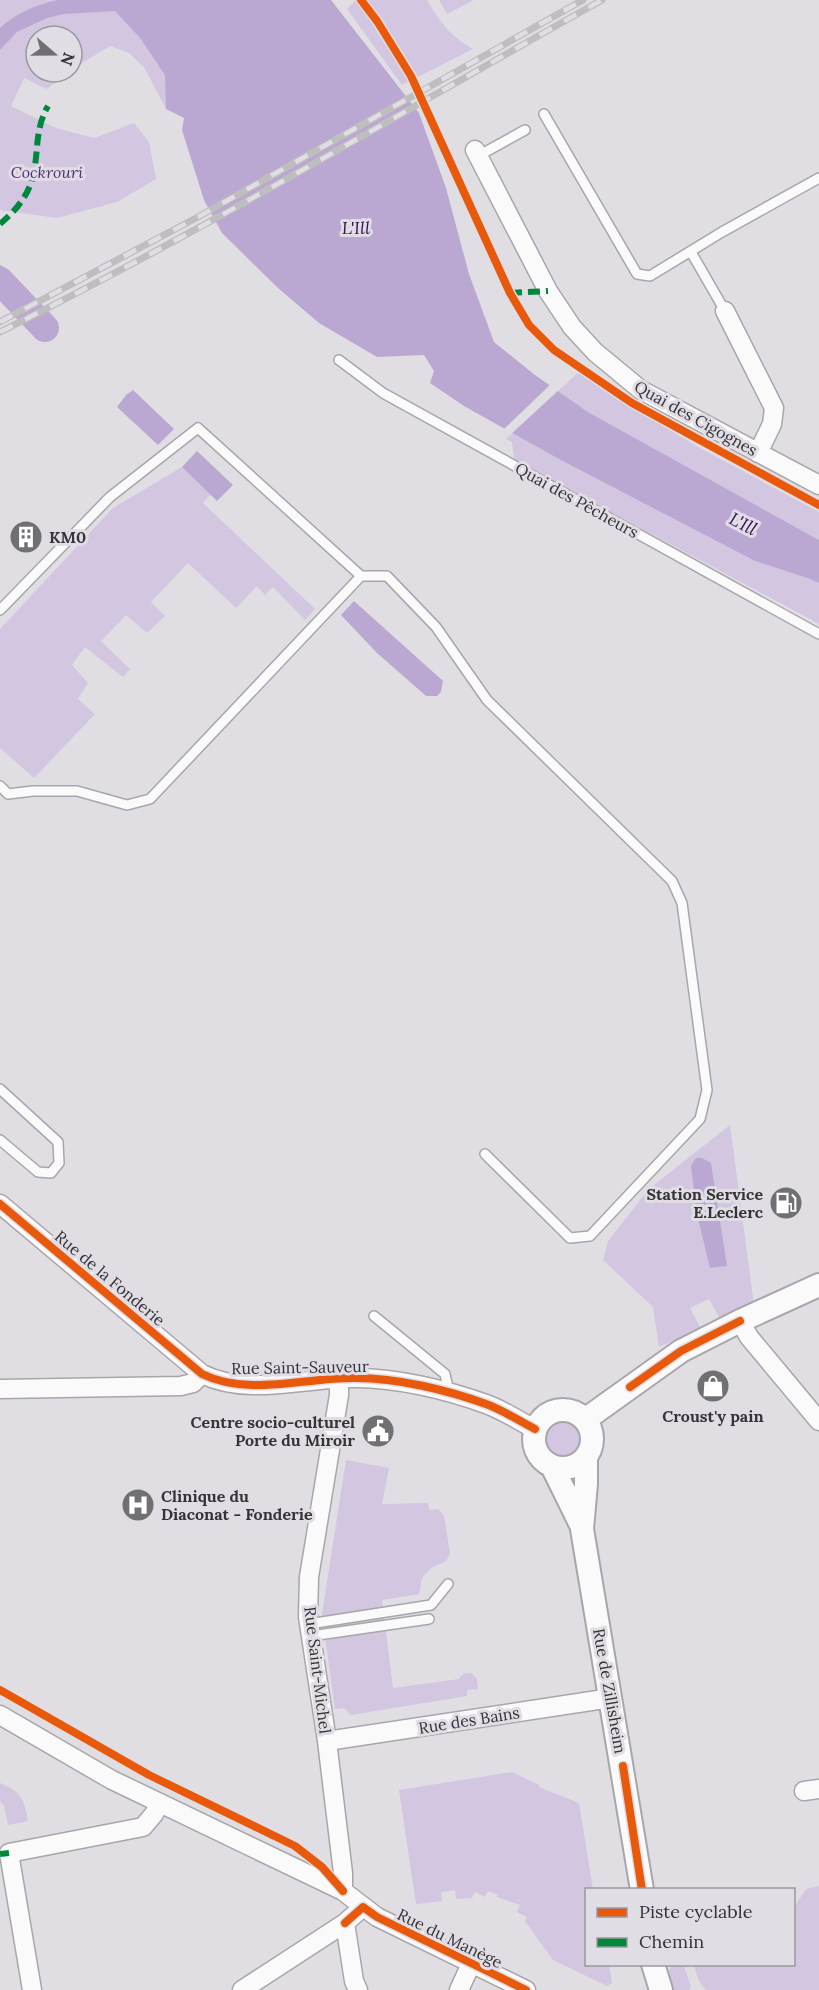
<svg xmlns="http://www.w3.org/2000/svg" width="819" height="1990" viewBox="0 0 819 1990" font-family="Lora,serif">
<rect width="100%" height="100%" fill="#e0dee3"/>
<path fill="#d2c6e1" d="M0 0H107L140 38 166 75V109L144 67 129 53 110 46 72 69V36H36V72H68L47 89 24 78 11 106 56 128 94 138 134 123 149 142 156 179 117 202 57 218 0 210Z
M356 0H427C440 22 450 36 473 49L402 85 347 9Z
M439 0H474L447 14Z
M582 369 630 406 698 447 819 512V540L588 412 558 391Z
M513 433 755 561 810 579 819 583V624L514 460 512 442 506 439Z
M182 467 211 494 203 503 315 609 305 620 273 587 265 595 257 586 236 608 188 563 151 602 165 616 147 633 126 615 101 641 130 669 123 677 85 647 72 665 88 683 78 699 95 714 34 778 0 748V629L113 508Z
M730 1125 754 1305 720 1319 709 1299 690 1308 701 1329 659 1347 653 1307 603 1260 608 1241 649 1189Z
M544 1439a19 19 0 1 1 38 0a19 19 0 1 1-38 0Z
M346 1460 389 1468 382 1504 428 1503 429 1510 438 1509 444 1515 450 1554 446 1561 431 1568 422 1578 419 1594 382 1600 393 1688 459 1679 463 1674 471 1673 477 1679 478 1689 467 1690V1696L351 1715 344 1708 335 1709 322 1614Z
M512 1772 539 1785V1787L579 1803 593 1889 586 1890V1964L609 1965 612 1983 607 1986 553 1960 525 1921 527 1917 517 1912 520 1905 497 1897 498 1895 488 1891 485 1897 475 1892 472 1898 456 1899 455 1890 441 1892 442 1901 416 1904 399 1790Z
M0 1783C21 1792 24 1798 28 1821L8 1825 4 1805 0 1802Z
M819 1886V1990H706C699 1983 696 1974 694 1965L794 1964V1907L806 1889Z
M673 1965H684L691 1987 689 1990H671L667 1973Z"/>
<path fill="#bba8d2" d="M57 0H331L419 113 446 188 469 274 494 342 535 375 588 412 819 540V583L810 579 755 561 559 459 464 406 430 383 434 371 424 355 377 357 319 323 278 288 222 233 204 200 182 130 184 118 166 109 165 75 140 38 115 11 64 14 47 18 17 32 0 50V28C16 13 36 5 57 0Z
M0 265 9 270 20 287 5 296 0 291Z
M133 390 174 429 158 445 117 407 126 395Z
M197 451 233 485 217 501 182 467Z
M354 601 443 681 441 692 437 696H426L377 653 341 615Z
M696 1158H702L711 1163 727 1266 710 1268 697 1214 691 1166Z"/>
<path fill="#e0dee3" d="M552 383 560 389 510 435 502 431Z"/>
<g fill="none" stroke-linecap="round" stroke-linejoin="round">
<path stroke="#bba8d2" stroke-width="28" d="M0 281 45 328"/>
<g stroke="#a8a6aa" stroke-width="12">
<path id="service" d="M544 114 637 274 650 276 722 232 819 178
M478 156 525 130
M691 252 725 311
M339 360 383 393 819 634
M0 610 110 497 198 428 361 576H387L436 627 487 700 672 881 682 903 707 1090 700 1119 590 1236 570 1238 485 1154
M0 786 8 794 33 791H77L127 805 150 799 361 576
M0 1089 58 1142 59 1163 51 1173 38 1172 0 1140
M374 1316 445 1374 449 1392
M309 1624 431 1605 448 1584
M311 1636 429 1619"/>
</g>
<g stroke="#a8a6aa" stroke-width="21">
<path id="minor" d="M475 150 548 291 572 327 595 352 641 390 819 485
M725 311 774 408 772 424 758 453
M0 1204 202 1374C249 1397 306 1377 356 1378 398 1378 447 1390 486 1404 503 1410 519 1421 535 1429
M740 1321 749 1337 819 1421
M339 1378V1395L309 1577 308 1617 327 1741 343 1873V1891
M0 1389 181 1386 193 1383 202 1374
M0 1715 112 1780 343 1891 377 1917 526 1990
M327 1741 611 1698
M804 1791 819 1789
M345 1923 354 1981 358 1990
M32 1990 9 1853 143 1827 154 1814 160 1803
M242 1990 345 1923 363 1907
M459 1990 471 1964"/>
</g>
<g stroke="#a8a6aa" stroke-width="26">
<path id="tertiary" d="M534 1439a29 29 0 1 1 58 0a29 29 0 1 1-58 0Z
M586 1419 681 1351 740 1321 819 1285
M586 1458V1484L582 1529 642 1890
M552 1466 582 1527
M653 1964 661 1990"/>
</g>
<use href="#service" stroke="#fafafb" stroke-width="9"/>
<use href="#minor" stroke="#fafafb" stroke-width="18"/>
<use href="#tertiary" stroke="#fafafb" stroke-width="22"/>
<g stroke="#bebebe" stroke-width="7">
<path id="rail" d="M0 322 198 217 583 0
M0 332C205 230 402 112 602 0"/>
</g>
<use href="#rail" stroke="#e0dde4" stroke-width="4.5" stroke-dasharray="14" stroke-linecap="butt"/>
<path stroke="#00873e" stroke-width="6" stroke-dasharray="12 6" stroke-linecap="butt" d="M0 224C13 213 25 200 31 183 40 156 33 132 48 106
M510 293 548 291
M0 1854 9 1853"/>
<g stroke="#e0dde4" stroke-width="11">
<path id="cycleway" d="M361 0 377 21 411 76 510 293 529 325 554 350 632 403 819 505
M0 1204 202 1374C249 1397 306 1377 356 1378 398 1378 447 1390 486 1404 503 1410 519 1421 535 1429
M630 1387 681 1351 740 1321
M0 1690 149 1775 295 1846 322 1867 343 1891
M623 1766 642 1890
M345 1923 363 1907 377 1917 526 1990"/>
</g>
<use href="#cycleway" stroke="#e8590c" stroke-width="8"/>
</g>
<defs>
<g id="building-disc" transform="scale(1.725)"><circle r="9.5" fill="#706f72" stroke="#e0dde4"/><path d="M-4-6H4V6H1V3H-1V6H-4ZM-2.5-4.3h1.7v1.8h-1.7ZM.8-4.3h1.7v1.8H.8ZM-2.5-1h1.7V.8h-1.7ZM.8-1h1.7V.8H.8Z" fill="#fff"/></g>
<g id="fuel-disc" transform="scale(1.725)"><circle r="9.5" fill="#706f72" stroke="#e0dde4"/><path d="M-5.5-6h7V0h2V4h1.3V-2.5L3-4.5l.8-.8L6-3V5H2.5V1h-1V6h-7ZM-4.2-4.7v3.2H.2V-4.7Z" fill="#fff"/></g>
<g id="shop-disc" transform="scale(1.725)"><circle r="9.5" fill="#706f72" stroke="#e0dde4"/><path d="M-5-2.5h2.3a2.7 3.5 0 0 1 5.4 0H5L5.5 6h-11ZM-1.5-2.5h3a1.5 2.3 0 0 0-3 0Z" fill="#fff"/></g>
<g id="civic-disc" transform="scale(1.725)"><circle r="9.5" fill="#706f72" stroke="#e0dde4"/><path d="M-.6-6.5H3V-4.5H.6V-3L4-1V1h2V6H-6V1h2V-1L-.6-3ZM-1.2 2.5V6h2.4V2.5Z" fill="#fff"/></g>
<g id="hospital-disc" transform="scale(1.725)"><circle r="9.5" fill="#706f72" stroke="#e0dde4"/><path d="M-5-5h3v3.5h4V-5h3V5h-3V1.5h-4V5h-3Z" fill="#fff"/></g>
</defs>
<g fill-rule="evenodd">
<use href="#building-disc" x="26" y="537"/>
<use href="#fuel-disc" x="786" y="1203"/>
<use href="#shop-disc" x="713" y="1386"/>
<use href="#civic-disc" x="378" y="1431"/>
<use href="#hospital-disc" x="138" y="1505"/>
</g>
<g text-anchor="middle" stroke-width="6" stroke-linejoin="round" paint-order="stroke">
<g font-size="16" font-style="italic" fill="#543177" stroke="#e0dde4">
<text x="47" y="178">Cockrouri</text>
</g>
<g font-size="16" fill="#343335" stroke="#e0dde4">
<text transform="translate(696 418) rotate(29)" y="6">Quai des Cigognes</text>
<text transform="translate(577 500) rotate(29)" y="6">Quai des Pêcheurs</text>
<text transform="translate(110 1278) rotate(40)" y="6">Rue de la Fonderie</text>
<text transform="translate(300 1367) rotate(-1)" y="6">Rue Saint-Sauveur</text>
<text transform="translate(318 1670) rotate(83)" y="6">Rue Saint-Michel</text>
<text transform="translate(610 1691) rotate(80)" y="6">Rue de Zillisheim</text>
<text transform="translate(469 1720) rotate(-9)" y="6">Rue des Bains</text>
<text transform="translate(450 1938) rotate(26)" y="6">Rue du Manège</text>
</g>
<g font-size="16" font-weight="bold" fill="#343335" stroke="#e0dde4" text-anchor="start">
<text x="49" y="543">KM0</text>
<text x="763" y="1200" text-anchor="end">Station Service<tspan x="763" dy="18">E.Leclerc</tspan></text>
<text x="713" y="1422" text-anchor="middle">Croust'y pain</text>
<text x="355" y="1428" text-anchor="end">Centre socio-culturel<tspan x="355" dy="18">Porte du Miroir</tspan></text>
<text x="161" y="1502">Clinique du<tspan x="161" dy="18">Diaconat - Fonderie</tspan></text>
</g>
<g font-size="18" font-style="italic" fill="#381358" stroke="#e0dde4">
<text x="356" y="234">L'Ill</text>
<text transform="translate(743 524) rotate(28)" y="6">L'Ill</text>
</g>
</g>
<rect x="585" y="1888" width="210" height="78" fill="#e0dde4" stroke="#9b999e" stroke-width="1.5"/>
<rect x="597" y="1908" width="30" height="9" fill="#e8590c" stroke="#9b999e" stroke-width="1.5"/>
<text x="639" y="1918" font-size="18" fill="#343335">Piste cyclable</text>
<rect x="597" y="1938" width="30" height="9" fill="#00873e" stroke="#9b999e" stroke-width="1.5"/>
<text x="639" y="1948" font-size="18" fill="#343335">Chemin</text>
<g transform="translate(54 54) rotate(110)"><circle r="28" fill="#e0dde4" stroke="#9b999e" stroke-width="1.5"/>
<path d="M0-4.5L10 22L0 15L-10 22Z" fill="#706f72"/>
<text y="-9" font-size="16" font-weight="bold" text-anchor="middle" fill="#343335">N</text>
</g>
</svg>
